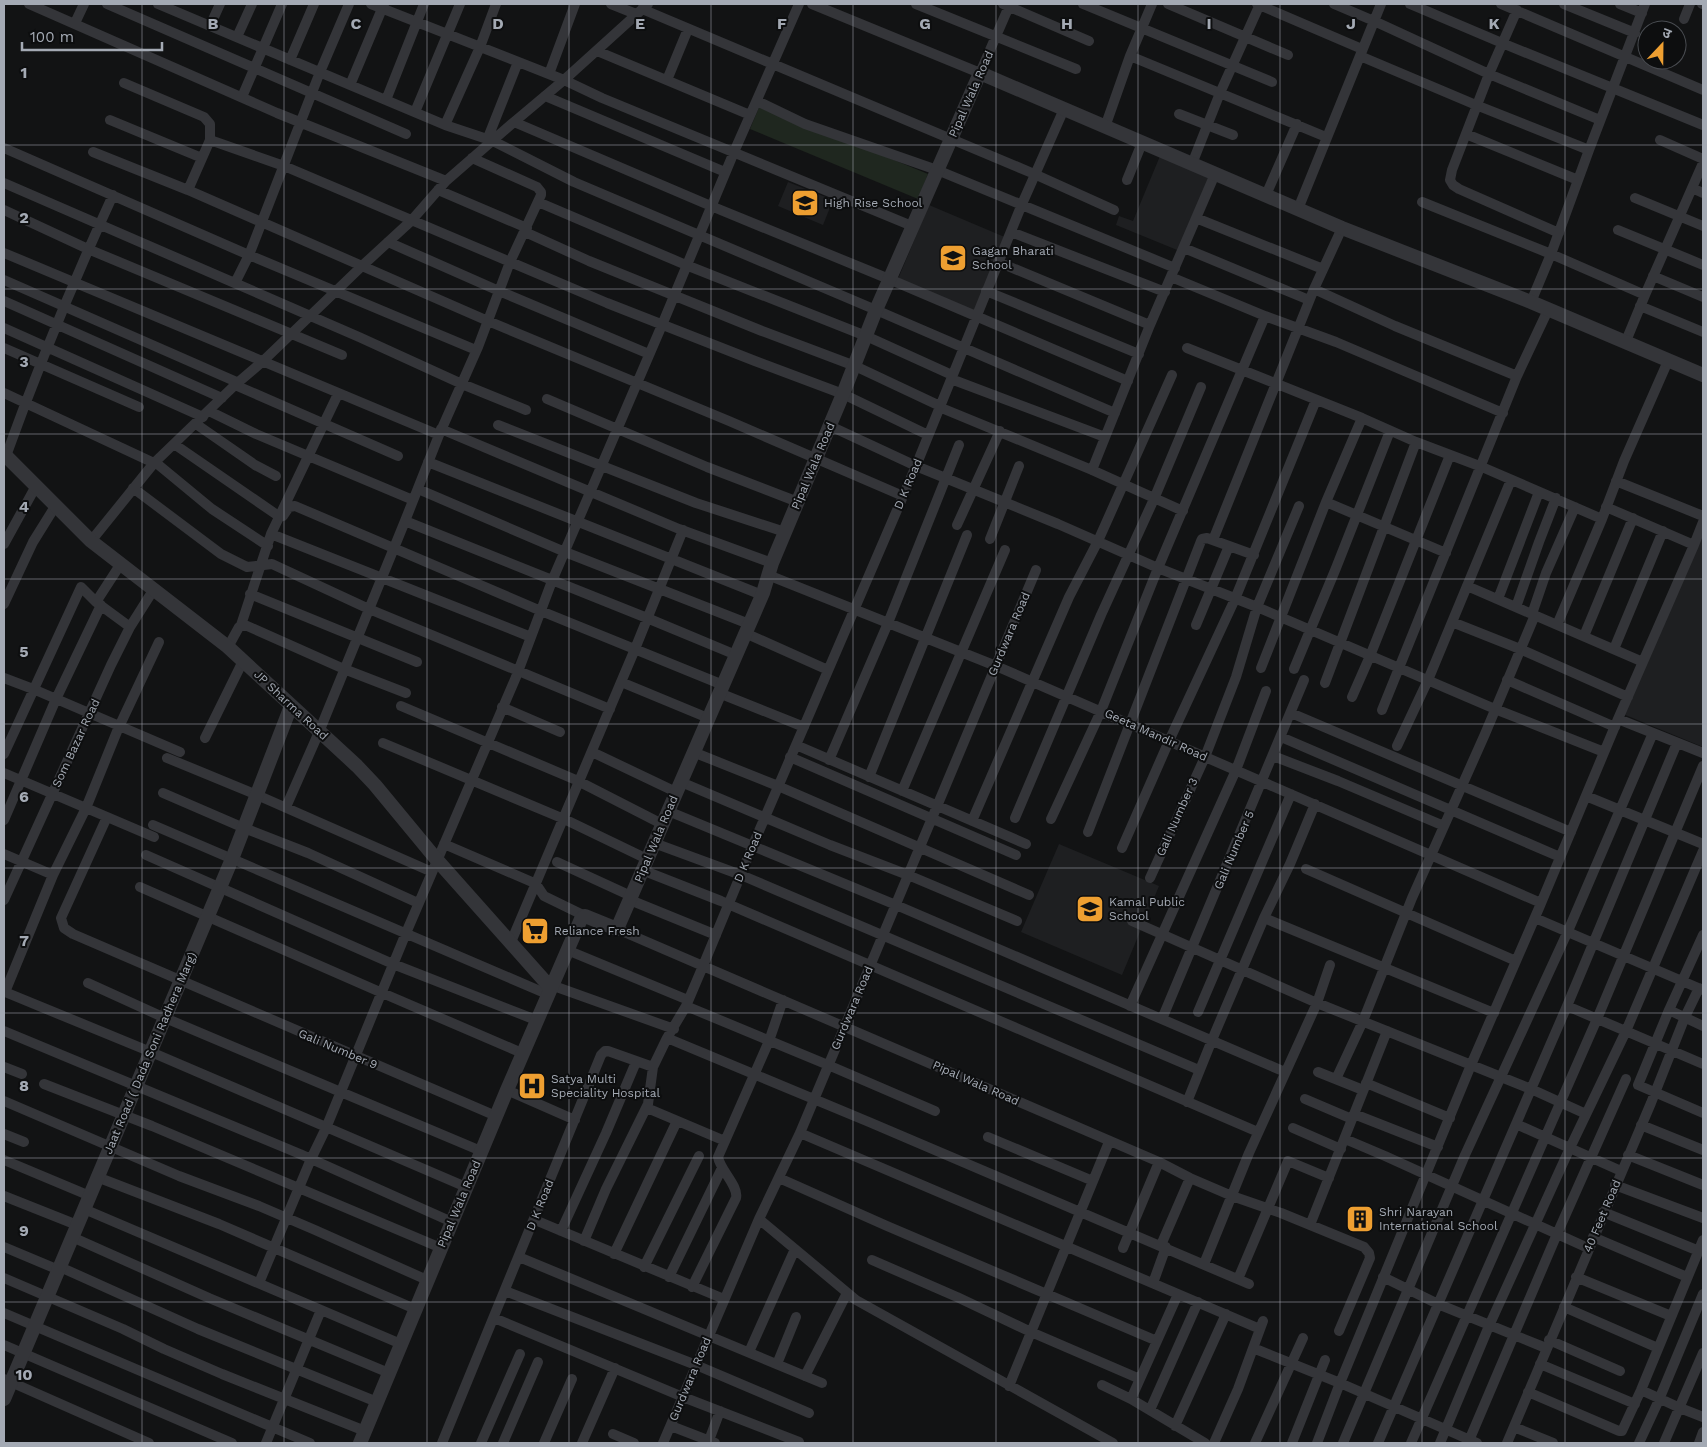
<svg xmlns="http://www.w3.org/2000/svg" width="1707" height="1447" viewBox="0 0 1707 1447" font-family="'Work Sans','Noto Sans Devanagari',sans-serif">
<rect width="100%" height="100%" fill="#121314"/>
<path fill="#1e1f21" d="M1160 156 1213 177 1182 252 1116 225 1119 216 1133 221Z
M788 182 833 200 823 225 778 206Z
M929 205 1007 238 977 312 898 279Z
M1703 526V747L1623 714Z
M1059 844 1159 886 1122 975 1021 932Z"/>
<path fill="#1f271f" d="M760 105 928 174 918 199 750 129Z"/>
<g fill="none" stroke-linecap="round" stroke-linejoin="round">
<path stroke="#343539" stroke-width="10" d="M29 4 277 113 446 181
M107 4 406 134
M158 4 445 125 493 141 574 182 876 310 1115 413
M371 4 564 80 602 98 912 226
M611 4 636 14
M812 4 980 73 1010 4
M916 4 1076 69
M1003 4 1089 41
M1083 4 1272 82
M1168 4 1288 55
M1257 4 1362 49
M1334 4 1374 21 1489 74 1600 120
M1410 4 1502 43 1703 125
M1501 4 1703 90
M1564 4 1635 33
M1620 4 1642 13
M1702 4H1703
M642 9 1032 173 1114 210
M1517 10 1489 74 1452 170 1450 180 1453 185 1459 189 1559 233
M1684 19 1690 4
M75 23 84 4
M210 26 220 4
M237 37 252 4
M597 51 750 115
M1130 56 1152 4
M1360 56 1476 105 1589 150 1551 254 1422 202
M290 60 314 4
M549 74 575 4
M667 80 688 29
M124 83 204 117 210 124V140L284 166 607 303 755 361 843 394 928 435
M350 85 384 4
M545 96 725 172
M242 97 282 4
M386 100 424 4
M757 101 805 124 937 170 1175 268
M415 112 460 4
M1179 114 1233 135
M110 120 202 158
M514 122 564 80 648 4
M445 125 480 47 496 4
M1105 127 1130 56 1326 137
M1466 134 1578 180
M487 140 518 62
M1660 140 1703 159
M4 148 249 255 476 350
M1589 150 1645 4
M93 152 188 190 488 321 729 421 903 496
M1192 164 1220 93 1260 4
M1127 180 1142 143
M4 183 359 337 462 384 526 410
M1692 188 1703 193
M188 190 210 140
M438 190 527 228
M1266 195 1297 124
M1635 198 1703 226
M538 202 686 265 866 336 952 375
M1298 209 1381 4
M4 210 88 249 342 355
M1196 218 1323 269
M1342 228 1314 289 1395 326 1517 376
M1618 230 1703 265
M525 232 589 261 762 331 855 366 940 406
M1011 232 1165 292
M388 242 499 291 649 354
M1184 248 1309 300
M4 253 439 435
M998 262 1150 325
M1653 276 1703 297
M1171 277 1265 316 1336 342 1503 413
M4 280 239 383
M235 283 249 255 320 72 349 4
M986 291 1139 354
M4 301 222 398
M1531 302 1551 254 1645 295
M1640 306 1703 332
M4 328 203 417
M1626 341 1645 295 1703 163
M4 348 139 407
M1187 348 1362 418 1416 442 1482 467 1602 519
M951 379 1105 437
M235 385 398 456
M4 393 154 463
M547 399 707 467 798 502
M939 407 1092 470 1183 511
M209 411 256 434 413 500
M196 424 255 465 276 476
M498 425 696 503 785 532
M830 426 916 466 1058 524 1158 568 1257 607 1495 709 1604 752
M441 429 679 529 772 563
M174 444 277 515 283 516 289 507 295 506 541 611 723 685
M6 456C38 367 74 280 113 195
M155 462 212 509 268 546
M428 462 762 595
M1092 470 1150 325 1215 174
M1616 481 1703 516
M133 488 221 554 247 567 272 564 369 609 610 709
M418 489 565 552 749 624
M1326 502 1446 553
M405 521 647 618 736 655
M957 525 1000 431
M271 534 531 637
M990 539 1019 466
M1213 540 1314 289
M91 541 154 463 235 385 262 362 362 266 411 221 446 181 514 122 711 206 889 279 1128 381
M4 544 36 486
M1694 545 1703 522
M768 575 996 666 1541 903
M1467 586 1643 662
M250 594 417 662
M1498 599 1539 492
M96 602 120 565
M4 604 33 542 56 505
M1516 607 1539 542 1556 498
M1532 614 1546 573 1575 507
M1452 622 1520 649 1628 697
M241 625 271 534 338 394
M1196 625 1229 546
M1557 625 1602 519 1624 461 1668 361
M745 633 828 670
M1584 636 1633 518
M159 642 118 729 86 808 53 875 5 992 151 1052 466 1187
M228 647 239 627 245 625 344 669 406 693
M1614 649 1663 531
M1261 668 1326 502 1362 418
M1294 669 1336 568 1390 431
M4 678 33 689 180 752
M1507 680 1615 727
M621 682 708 718
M1325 683 1416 442
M719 693 804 727
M1352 697 1370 656 1450 455
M401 706 576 780 662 824
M502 707 560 732
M1382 710 1517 376 1548 310
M1291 713 1571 832
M1618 719 1703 753
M1281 737 1560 857
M205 738 243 661
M383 743 564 819 647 859
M1677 743 1567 1006 1703 1064
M796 745 1026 844
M1397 746 1428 680 1511 480
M592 752 676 792
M693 752 778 786 1029 895
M4 754 81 587 96 602 130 627
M1273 756 1338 781 1444 826
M790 757 1016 855
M167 758 257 795 432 872
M829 760 888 623 959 445
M4 773 154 837
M869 777 967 535
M681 782 830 845 908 875 1017 921
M902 791 1005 550
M163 793 244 828 308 853 418 903
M1586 796 1703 844
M286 807 319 732 405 521 439 435 478 347 510 262 541 195V192L537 187 472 158
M668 811 896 905 1285 1072
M107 817 61 918 64 928 73 934 496 1116
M1015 818 1101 615 1154 499 1201 387
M1051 819 1101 711 1158 568 1265 316
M4 820 56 699 101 605
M972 821 1069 597 1098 541 1172 375
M153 825 547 994
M1088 832 1201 541 1202 539 1207 538 1254 555
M654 843 741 875 1199 1070
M444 844 532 882 536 884 544 896 585 916
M1122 848 1169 741 1235 599 1316 400
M4 854 53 875
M146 855 393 964 536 1020
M557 862 631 896
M1306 869 1516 961
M642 870 721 901 1258 1132
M1150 878 1205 757 1236 677 1257 607 1299 506
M140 887 380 992 522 1053
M4 900 111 665 130 627 154 589
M630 900 716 935
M1264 918 1494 1013
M1535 918 1703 990
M1132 921 1317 1003 1531 1089 1586 1114
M617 929 1159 1162 1190 1178 1232 1196 1281 1213 1364 1247 1369 1253 1370 1258 1339 1331
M1703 935 1669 1010 1638 1085 1703 1113
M511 942 635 649 683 530
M567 950 688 1000
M88 983 165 1018 481 1151
M551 985 674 1029
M686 1006 828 1065 935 1111
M1130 1006 1236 770 1266 691
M1669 1010 1703 1026
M1198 1012 1291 794
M1162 1019 1304 680
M4 1031 300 1154 452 1222
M667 1038 869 1122 1249 1284
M4 1067 22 1074
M1318 1072 1363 1090
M1336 1079 1363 1021 1412 898 1485 734 1535 615
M1366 1083 1450 1118
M44 1084 152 1126 441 1248
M507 1090 575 1120
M1305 1099 1352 1119
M4 1101 179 1176 259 1206 315 1230 427 1280
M1187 1102 1212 1040 1264 918 1290 864 1315 804
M647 1108 725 1141
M1354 1114 1438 1147
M1516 1124 1621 1171
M1641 1125 1703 1150
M1293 1128 1341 1149
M800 1133 1260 1329
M4 1134 24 1142
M988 1137 1093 1181
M1345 1139 1385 1156 1588 1248
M1628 1155 1703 1185
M4 1160 90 1196
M97 1177 219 1224 415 1309
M779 1178 887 1226 1157 1341
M1615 1185 1703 1218
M4 1196 77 1225
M84 1209 401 1344
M1603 1212 1699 1251
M759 1219 856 1300 1113 1443
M535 1220 724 1299
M1310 1225 1387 1031
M561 1231 606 1133 636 1062
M72 1237 209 1298 389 1373
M1593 1237 1687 1277
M584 1241 606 1189 648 1104 653 1067
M1161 1245 1190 1178
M4 1247 59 1270
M1123 1248 1159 1162
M614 1254 677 1121
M519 1257 822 1383
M872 1260 957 1297 1031 1332 1140 1379
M1204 1264 1249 1153 1317 1003 1330 965
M60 1267 198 1329 377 1402
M644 1267 699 1156
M669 1277 722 1168
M1383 1277 1438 1304 1546 1348
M1576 1277 1671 1316
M4 1278 123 1329 164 1349 222 1374 365 1431
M1238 1279 1288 1161 1329 1178
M259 1283 311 1159 326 1128 406 933 516 677 552 581 662 325 734 152 799 4
M1153 1283 1166 1247
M692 1287 736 1198C739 1186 720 1170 718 1157L769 1041 783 1000
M505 1291 696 1365 809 1413
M1564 1307 1658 1348
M4 1313 310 1443
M494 1318 683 1397 799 1442
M1549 1340 1620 1371
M4 1345 232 1443
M1253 1348 1340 1383 1477 1443
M749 1352 795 1249
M777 1364 796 1317
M1540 1364 1635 1404
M805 1376 847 1293
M4 1379 149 1443
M1102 1385 1131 1399 1205 1443
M1009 1386 1109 1142
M1641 1390 1680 1408 1703 1417
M1528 1392 1619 1431H1622L1641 1390 1703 1240
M1131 1399 1178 1294
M1150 1410 1198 1302
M671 1426 715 1443
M1175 1426 1226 1314
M1514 1427 1553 1443
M613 1434 634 1443
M266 1443 321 1310
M442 1443 601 1055 605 1051H608L653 1067 667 1038 686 1006 703 966 753 845 916 466 1022 204 1064 109
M481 1443 520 1354
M503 1443 538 1362
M544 1443 572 1379
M582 1443 615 1368
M663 1443 759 1219 800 1133 1036 570
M708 1443 720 1411
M1214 1443 1238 1389 1263 1321
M1255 1443 1303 1338
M1292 1443 1325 1360
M1317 1443 1340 1383 1471 1065 1539 908 1618 719 1694 545 1606 507
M1343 1443 1465 1155 1568 931 1653 733
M1378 1443 1567 1006
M1411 1443 1597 1019 1703 766
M1440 1443 1489 1326 1569 1150 1626 1031 1703 851
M1468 1443 1557 1234 1626 1079
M1507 1443 1651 1103 1685 1017 1699 988
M1639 1443 1658 1402 1703 1294
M1664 1443 1703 1353
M1699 1443 1703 1432"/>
<path stroke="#343539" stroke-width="14" d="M4 454 91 541 228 647 357 766 375 785 437 860 550 987
M4 1399 232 859 291 706
M360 1443 507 1090 581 919 585 916 617 929 763 593 772 563 843 394 876 310 980 73 1342 228 1531 302 1703 375"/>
</g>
<path fill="none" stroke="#a4aab4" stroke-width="1" stroke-opacity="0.55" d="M142 4V1443M284 4V1443M427 4V1443M569 4V1443M711 4V1443M853 4V1443M996 4V1443M1138 4V1443M1280 4V1443M1422 4V1443M1565 4V1443M4 145H1703M4 289H1703M4 434H1703M4 579H1703M4 724H1703M4 868H1703M4 1013H1703M4 1158H1703M4 1302H1703"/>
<defs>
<g id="school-square" transform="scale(1.4375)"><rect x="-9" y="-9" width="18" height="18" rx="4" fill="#ee9f31" stroke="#0d0e0f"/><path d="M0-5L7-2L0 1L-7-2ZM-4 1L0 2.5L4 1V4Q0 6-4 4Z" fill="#111"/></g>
<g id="supermarket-square" transform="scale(1.4375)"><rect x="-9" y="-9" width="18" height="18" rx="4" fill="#ee9f31" stroke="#0d0e0f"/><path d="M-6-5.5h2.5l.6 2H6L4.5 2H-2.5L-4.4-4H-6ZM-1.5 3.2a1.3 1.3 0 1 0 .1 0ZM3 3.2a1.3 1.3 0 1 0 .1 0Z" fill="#111"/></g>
<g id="hospital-square" transform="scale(1.4375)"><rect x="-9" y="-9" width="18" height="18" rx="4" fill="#ee9f31" stroke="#0d0e0f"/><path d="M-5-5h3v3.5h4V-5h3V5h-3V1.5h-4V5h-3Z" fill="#111"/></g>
<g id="building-square" transform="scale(1.4375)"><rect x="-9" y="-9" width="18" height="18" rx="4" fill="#ee9f31" stroke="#0d0e0f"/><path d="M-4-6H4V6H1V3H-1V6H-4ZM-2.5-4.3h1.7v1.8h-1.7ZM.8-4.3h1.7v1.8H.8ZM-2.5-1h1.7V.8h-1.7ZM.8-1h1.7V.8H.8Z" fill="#111"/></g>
</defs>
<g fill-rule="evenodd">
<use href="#school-square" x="805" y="203"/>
<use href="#school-square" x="953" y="258"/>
<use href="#school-square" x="1090" y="909"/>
<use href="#supermarket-square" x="535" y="931"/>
<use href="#hospital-square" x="532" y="1086"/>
<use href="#building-square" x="1360" y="1219"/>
</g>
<g text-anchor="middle" stroke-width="4" stroke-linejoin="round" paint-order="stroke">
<g font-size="12" fill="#a4aab4" stroke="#0d0e0f">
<text transform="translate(971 94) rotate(-66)" y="4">Pipal Wala Road</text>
<text transform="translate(813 466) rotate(-67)" y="4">Pipal Wala Road</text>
<text transform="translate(908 484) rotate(-67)" y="4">D K Road</text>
<text transform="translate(1009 634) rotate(-67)" y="4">Gurdwara Road</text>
<text transform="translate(291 705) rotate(43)" y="4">JP Sharma Road</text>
<text transform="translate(1156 735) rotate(24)" y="4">Geeta Mandir Road</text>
<text transform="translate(76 743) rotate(-65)" y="4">Som Bazar Road</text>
<text transform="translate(1177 817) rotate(-66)" y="4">Gali Number 3</text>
<text transform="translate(656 839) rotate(-67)" y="4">Pipal Wala Road</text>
<text transform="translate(1234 850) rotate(-67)" y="4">Gali Number 5</text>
<text transform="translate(748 857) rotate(-67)" y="4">D K Road</text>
<text transform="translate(852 1008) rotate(-67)" y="4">Gurdwara Road</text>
<text transform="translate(338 1049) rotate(23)" y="4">Gali Number 9</text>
<text transform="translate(150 1053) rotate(-67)" y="4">Jaat Road ( Dada Soni Radhera Marg)</text>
<text transform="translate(976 1083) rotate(24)" y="4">Pipal Wala Road</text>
<text transform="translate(459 1204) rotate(-67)" y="4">Pipal Wala Road</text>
<text transform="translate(540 1205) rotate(-68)" y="4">D K Road</text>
<text transform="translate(1602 1216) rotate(-67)" y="4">40 Feet Road</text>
<text transform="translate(690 1379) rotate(-67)" y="4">Gurdwara Road</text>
</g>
<g font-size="12" fill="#a4aab4" stroke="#0d0e0f" text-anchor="start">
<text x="824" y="207">High Rise School</text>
<text x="972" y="255">Gagan Bharati<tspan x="972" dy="14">School</tspan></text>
<text x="1109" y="906">Kamal Public<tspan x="1109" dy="14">School</tspan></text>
<text x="554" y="935">Reliance Fresh</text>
<text x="551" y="1083">Satya Multi<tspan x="551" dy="14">Speciality Hospital</tspan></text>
<text x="1379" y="1216">Shri Narayan<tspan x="1379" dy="14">International School</tspan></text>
</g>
</g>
<g font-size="16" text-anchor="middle" font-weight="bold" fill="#a4aab4" stroke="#0d0e0f" stroke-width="4" stroke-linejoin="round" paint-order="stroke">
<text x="213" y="29">B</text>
<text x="356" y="29">C</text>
<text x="498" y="29">D</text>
<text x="640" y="29">E</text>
<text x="782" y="29">F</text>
<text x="925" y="29">G</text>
<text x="1067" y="29">H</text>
<text x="1209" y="29">I</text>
<text x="1351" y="29">J</text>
<text x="1494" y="29">K</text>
<text x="24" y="78">1</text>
<text x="24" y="223">2</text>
<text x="24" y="367">3</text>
<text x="24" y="512">4</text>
<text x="24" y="657">5</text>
<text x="24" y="802">6</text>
<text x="24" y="946">7</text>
<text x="24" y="1091">8</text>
<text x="24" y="1236">9</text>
<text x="24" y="1380">10</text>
</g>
<rect width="1707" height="1447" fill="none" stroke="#a4aab4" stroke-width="10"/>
<g transform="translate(1662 45) rotate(22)"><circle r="24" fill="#0d0e0f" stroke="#494c51"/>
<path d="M0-4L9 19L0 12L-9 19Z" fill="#ee9f31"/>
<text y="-8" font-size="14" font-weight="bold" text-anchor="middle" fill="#a4aab4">उ</text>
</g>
<path d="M22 42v8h140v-8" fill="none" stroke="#a4aab4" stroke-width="2.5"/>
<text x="30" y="42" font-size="15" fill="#a4aab4" stroke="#0d0e0f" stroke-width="4" paint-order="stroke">100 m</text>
</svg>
